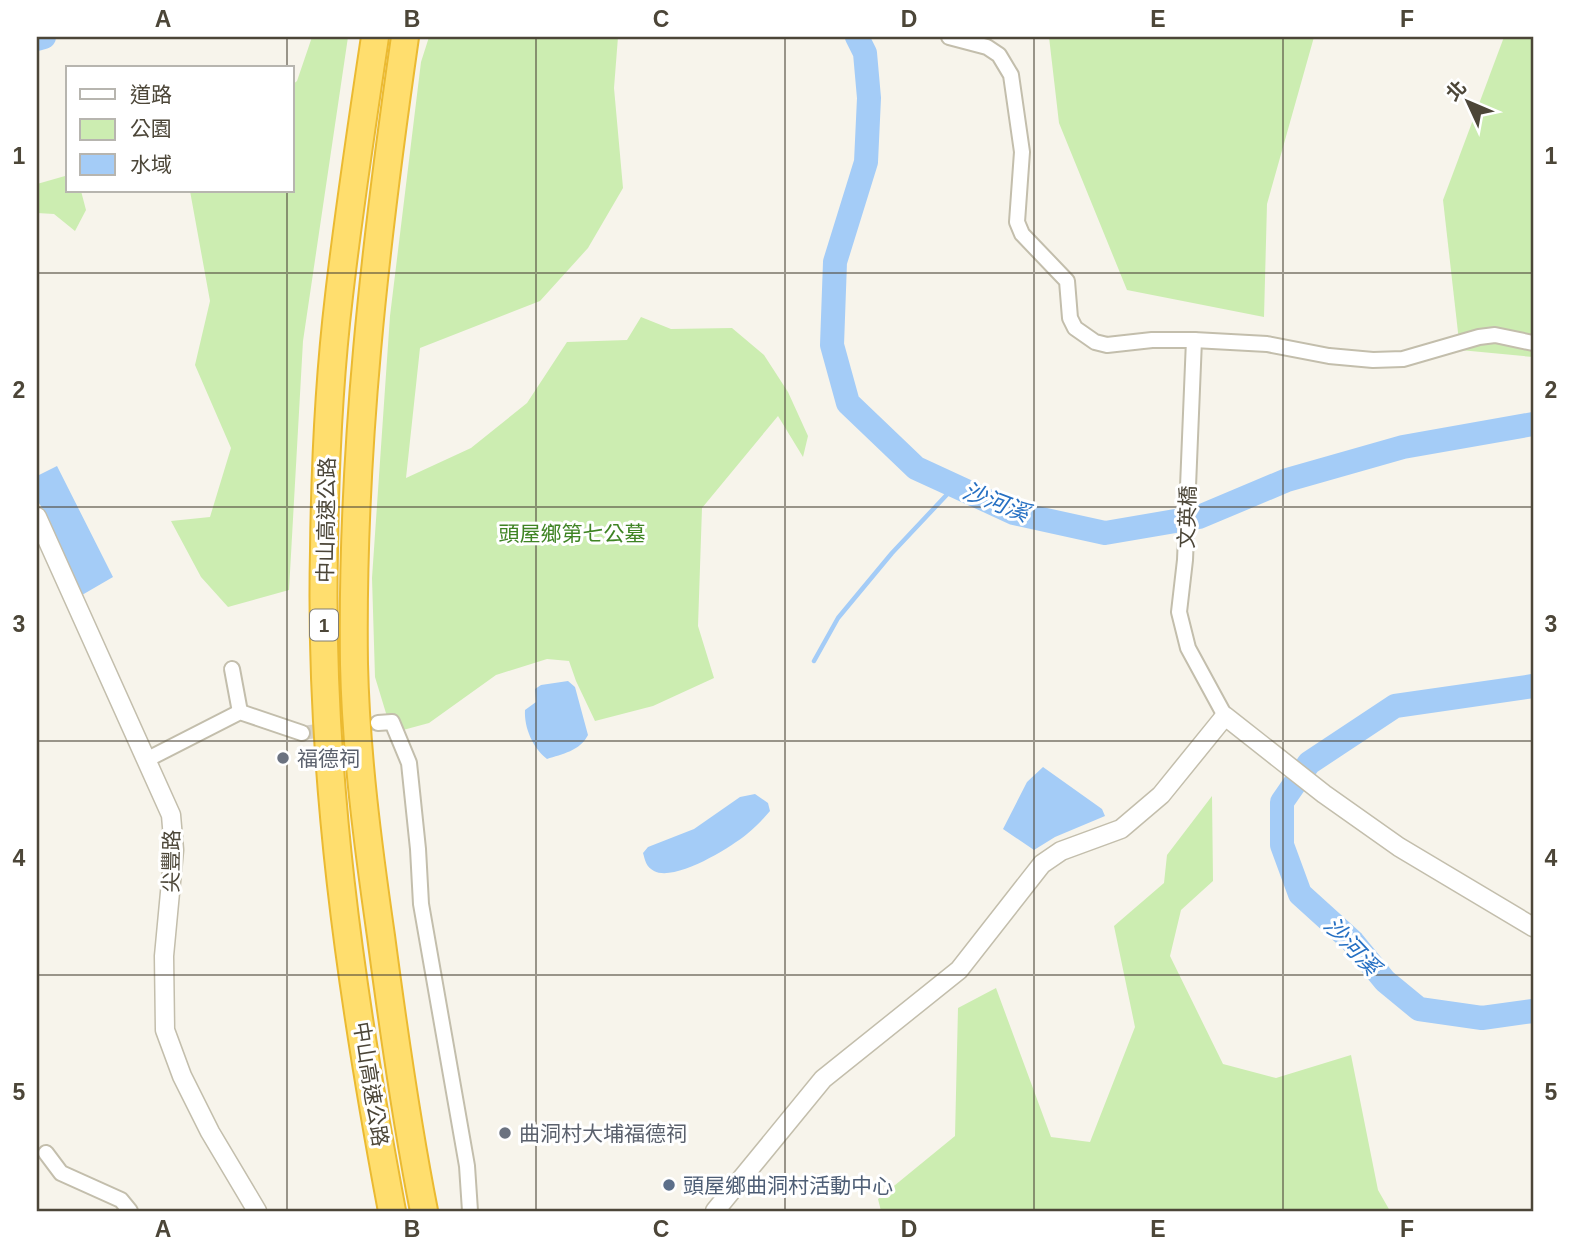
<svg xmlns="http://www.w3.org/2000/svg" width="1570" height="1248" font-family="Helvetica,'Noto Sans TC',sans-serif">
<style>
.green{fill:#ccedb1}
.water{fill:#a4ccf7}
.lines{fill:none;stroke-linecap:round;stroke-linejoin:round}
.stream{stroke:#a4ccf7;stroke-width:4.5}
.river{stroke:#a4ccf7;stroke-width:24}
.minor-tunnel{stroke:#d5d1c7;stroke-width:14;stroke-dasharray:14 7;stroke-linecap:butt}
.minor-casing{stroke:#c3beac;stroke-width:18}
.tertiary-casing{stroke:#c3beac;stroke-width:21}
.motorway-casing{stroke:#ebba31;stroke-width:30}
.minor{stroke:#fff;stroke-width:14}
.tertiary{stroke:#fff;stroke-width:18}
.motorway{stroke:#ffde6e;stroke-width:26}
.grid{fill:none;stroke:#4c4638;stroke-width:2;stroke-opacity:0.55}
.worship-dot{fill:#6b7280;stroke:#fff;stroke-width:2.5}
.service-dot{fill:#5c6f8a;stroke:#fff;stroke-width:2.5}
.labels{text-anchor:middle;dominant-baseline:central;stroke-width:6;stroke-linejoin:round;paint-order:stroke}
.shield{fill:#fff;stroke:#827e74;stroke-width:2}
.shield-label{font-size:19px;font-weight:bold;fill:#4c4638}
.street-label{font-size:21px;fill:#4c4638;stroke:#fff}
.park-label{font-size:21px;fill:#3f8424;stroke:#fff}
.worship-label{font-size:21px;fill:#5b616d;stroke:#fff;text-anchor:start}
.service-label{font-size:21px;fill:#4e5e75;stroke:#fff;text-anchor:start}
.water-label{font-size:23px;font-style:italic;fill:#2670c3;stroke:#fff}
.neatline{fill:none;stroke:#4c4638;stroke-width:2.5}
.grid-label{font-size:23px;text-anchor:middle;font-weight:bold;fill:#4c4638}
</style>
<rect width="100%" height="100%" fill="#f7f4eb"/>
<!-- green -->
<g class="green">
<path d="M312,37H348L303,341L289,590L228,607L201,577L171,521L210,517L231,448L195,365L210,301L190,191H292V85L297,81Z"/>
<path d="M429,37H618L614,88L623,188L588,248L540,301L420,348L406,478L471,448L527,403L567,342L627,340L641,317L671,329L732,328L764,355L788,392L808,436L803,457L778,416L702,508L698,626L714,678L653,706L595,721L576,681L569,661L547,659L496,675L429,723L392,733L375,677L372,578L390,316L421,62Z"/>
<path d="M1049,37H1314L1267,204L1264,317L1127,290L1059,123Z"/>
<path d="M1504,37H1533V357L1460,350L1443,200Z"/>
<path d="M65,176L68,178V191H81L86,210L75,231L54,214L37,213V184Z"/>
<path d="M1212,796L1213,881L1181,910L1170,956L1223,1064L1276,1078L1351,1055L1378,1190L1390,1211H881L878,1199L955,1136L958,1008L996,988L1051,1137L1090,1142L1135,1027L1114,926L1164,883L1167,855Z"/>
</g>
<!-- water -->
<g class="water">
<path d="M57,466L113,577L82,595L49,519L37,500V476Z"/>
<path d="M568,681L575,687L588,735C580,751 562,754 547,759C533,748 524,728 525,710L536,702L535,689L541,685Z"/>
<path d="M1043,767L1102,809L1105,816L1055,837L1034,850L1003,829L1027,782Z"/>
<path d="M755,794L768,803L770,811C763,819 756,827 747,834C730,848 675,882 654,871C646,867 645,860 643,853L648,847L694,829L740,797Z"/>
</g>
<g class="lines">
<!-- stream -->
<path class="stream" d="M814,661L838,618L892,553L955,486"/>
<!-- river -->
<g class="river">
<path d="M857,37L865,53L869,98L866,162L835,262L832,345L848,403L916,468L1014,513L1105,533L1199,517L1287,480L1403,447L1533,424"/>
<path d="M37,39L44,37"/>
<path d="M1533,686L1395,706L1309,763L1282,802V845L1300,894L1353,942L1385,981L1419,1009L1482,1018L1533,1011"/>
</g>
<!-- minor-tunnel -->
<path class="minor-tunnel" d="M302,733L378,723"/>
<defs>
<g id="minor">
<path d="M949,37L987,47L999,55L1011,75L1022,152L1017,222L1022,234L1067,281L1070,318L1075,328L1095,342L1107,345L1152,340H1194L1267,344L1329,356L1373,360L1403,359L1479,337L1495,335L1533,343"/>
<path d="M1194,340L1185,560L1179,612L1188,648L1225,716"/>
<path d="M232,669L240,712"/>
<path d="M378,723L392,722L409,763L418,849L421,904L467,1166L470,1211"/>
<path d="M146,760L240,712L302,733"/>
<path d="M46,1153L61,1173L121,1200L130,1211"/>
</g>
<g id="tertiary">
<path d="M37,517L171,815L174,850L164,956L165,1030L182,1076L210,1132L257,1211"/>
<path d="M715,1211L823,1079L959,970L1042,864L1061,851L1121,829L1161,795L1225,716L1324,794L1399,847L1533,927"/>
</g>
<g id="motorway">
<path d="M375,37C362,123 349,209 339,296C329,380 325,466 324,551C319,772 351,994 392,1211"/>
<path d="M405,37C375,245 351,453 354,664C356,754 368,846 381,936C393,1027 406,1120 424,1211"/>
</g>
</defs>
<!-- minor casing -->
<use href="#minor" class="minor-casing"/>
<!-- tertiary casing -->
<use href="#tertiary" class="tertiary-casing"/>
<!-- motorway casing -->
<use href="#motorway" class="motorway-casing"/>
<!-- minor -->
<use href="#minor" class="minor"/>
<!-- tertiary -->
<use href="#tertiary" class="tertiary"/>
<!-- motorway -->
<use href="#motorway" class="motorway"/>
</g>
<!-- grid -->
<path class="grid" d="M287,37V68M536,37V1211M785,37V1211M1034,37V1211M1283,37V1211M287,191V1211M37,273H1533M37,507H1533M37,741H1533M37,975H1533"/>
<!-- markers -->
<g class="worship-dot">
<circle cx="283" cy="758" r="7"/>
<circle cx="505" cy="1133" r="7"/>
</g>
<circle class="service-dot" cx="669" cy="1185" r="7"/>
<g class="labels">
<!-- shield labels -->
<rect class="shield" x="310" y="609.5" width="28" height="31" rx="5"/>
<g class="shield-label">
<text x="324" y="625">1</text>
</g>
<!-- street labels -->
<g class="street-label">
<text transform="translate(1187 517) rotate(-88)">文英橋</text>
<text transform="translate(326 520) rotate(-89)">中山高速公路</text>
<text transform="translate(171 861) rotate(-89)">尖豐路</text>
<text transform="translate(371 1084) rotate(81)">中山高速公路</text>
</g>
<!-- park labels -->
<g class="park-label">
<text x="572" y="533">頭屋鄉第七公墓</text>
</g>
<!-- worship labels -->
<g class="worship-label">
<text x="297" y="758">福德祠</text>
<text x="519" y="1133">曲洞村大埔福德祠</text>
</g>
<!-- service labels -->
<g class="service-label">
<text x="683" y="1185">頭屋鄉曲洞村活動中心</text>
</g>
<!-- water labels -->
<g class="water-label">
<text transform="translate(996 502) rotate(21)">沙河溪</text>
<text transform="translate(1352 946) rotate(47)">沙河溪</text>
</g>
</g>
<!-- border -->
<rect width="1570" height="1248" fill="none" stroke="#ffffff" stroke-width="77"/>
<!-- legend -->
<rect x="66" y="66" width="228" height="126" fill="#ffffff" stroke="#b7b5af" stroke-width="2"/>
<rect x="80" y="89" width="35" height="10" fill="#ffffff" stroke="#b7b5af" stroke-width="2"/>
<text x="130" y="102" font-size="21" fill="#4c4638">道路</text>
<rect x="80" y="119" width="35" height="21" fill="#ccedb1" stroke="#b7b5af" stroke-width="2"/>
<text x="130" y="136" font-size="21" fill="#4c4638">公園</text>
<rect x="80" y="154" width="35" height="21" fill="#a4ccf7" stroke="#b7b5af" stroke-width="2"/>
<text x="130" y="172" font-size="21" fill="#4c4638">水域</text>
<!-- north arrow -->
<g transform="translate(1468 102) rotate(314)" stroke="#ffffff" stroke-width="5" paint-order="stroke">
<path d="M0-5L12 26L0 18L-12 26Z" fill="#4c4638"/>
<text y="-10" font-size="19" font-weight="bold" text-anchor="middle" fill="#4c4638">北</text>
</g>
<rect x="38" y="38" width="1494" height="1172" class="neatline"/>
<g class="grid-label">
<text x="163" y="27">A</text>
<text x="412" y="27">B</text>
<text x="661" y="27">C</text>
<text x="909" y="27">D</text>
<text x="1158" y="27">E</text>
<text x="1407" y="27">F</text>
<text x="19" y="164">1</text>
<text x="1551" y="164">1</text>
<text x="19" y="398">2</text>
<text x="1551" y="398">2</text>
<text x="19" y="632">3</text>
<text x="1551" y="632">3</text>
<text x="19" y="866">4</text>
<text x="1551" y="866">4</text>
<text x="19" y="1100">5</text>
<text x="1551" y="1100">5</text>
<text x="163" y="1237">A</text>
<text x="412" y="1237">B</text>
<text x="661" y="1237">C</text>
<text x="909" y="1237">D</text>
<text x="1158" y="1237">E</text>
<text x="1407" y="1237">F</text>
</g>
</svg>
